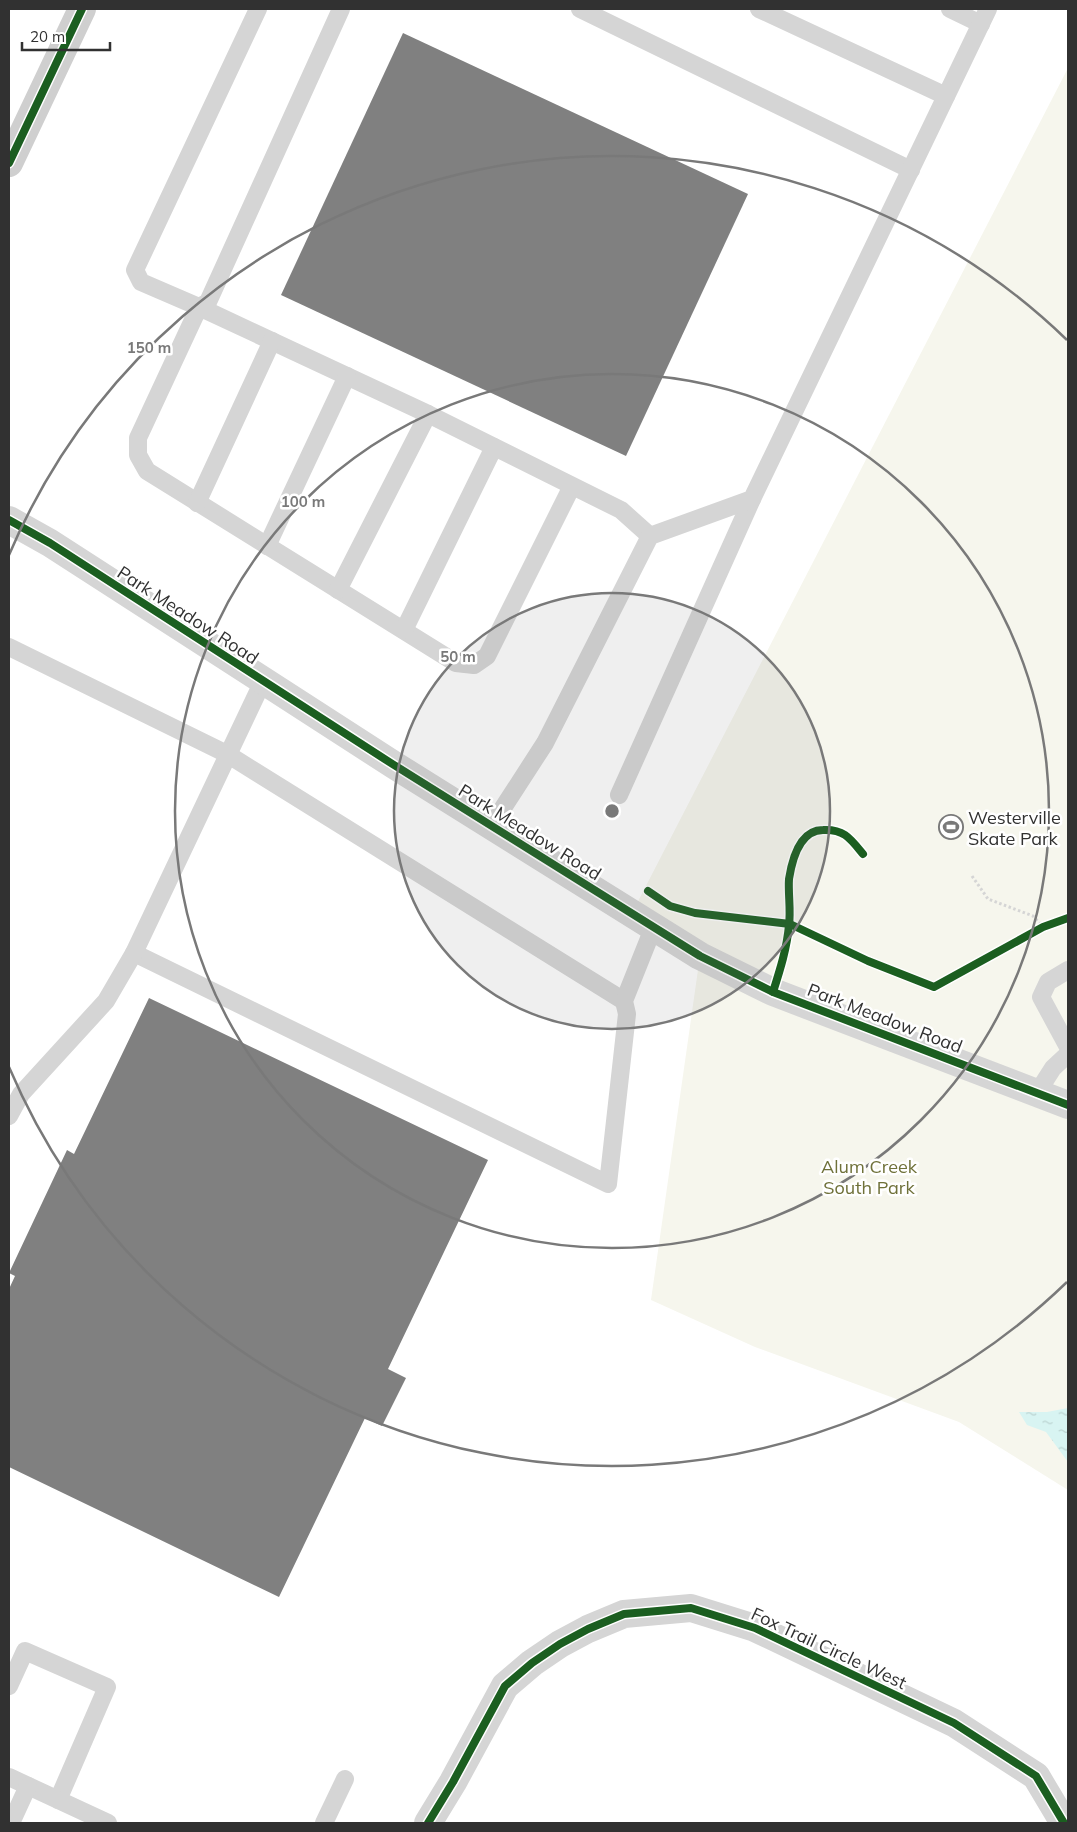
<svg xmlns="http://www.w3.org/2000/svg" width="1077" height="1832" font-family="Mulish,sans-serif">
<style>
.green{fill:#f6f6ed}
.water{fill:url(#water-ripples)}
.building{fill:#808080}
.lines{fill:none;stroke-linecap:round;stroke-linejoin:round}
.path{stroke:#d5d5d5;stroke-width:3;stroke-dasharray:2.5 2.5;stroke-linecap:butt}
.lane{stroke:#d5d5d5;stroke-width:18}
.street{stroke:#d5d5d5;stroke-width:28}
.secondary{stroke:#cfcfcf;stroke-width:28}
.cycleway-casing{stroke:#fff;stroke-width:11}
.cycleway{stroke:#1b5e20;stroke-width:8}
.ring{fill:none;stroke:#797979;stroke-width:2.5}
.labels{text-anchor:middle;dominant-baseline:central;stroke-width:5;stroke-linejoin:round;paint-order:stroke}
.street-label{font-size:18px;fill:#313131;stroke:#fff}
.poi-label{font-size:18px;fill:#313131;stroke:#fff;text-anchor:start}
.park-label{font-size:18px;fill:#6f7139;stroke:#fff}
.centre{fill:#797979;stroke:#fff;stroke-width:2.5}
.ring-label{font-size:15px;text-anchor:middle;font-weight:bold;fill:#797979;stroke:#fff;stroke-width:5;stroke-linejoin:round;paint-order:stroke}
</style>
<defs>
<pattern id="water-ripples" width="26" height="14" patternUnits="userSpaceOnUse" patternTransform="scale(1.25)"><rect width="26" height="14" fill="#d8f4f2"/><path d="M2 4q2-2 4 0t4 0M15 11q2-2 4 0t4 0" fill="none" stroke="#bad2d0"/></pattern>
</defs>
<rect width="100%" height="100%" fill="#fff"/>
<!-- green -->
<path class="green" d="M1068,68V1490L959,1422L755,1347L651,1300L700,956L632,913Z"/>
<!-- water -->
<path class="water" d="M1068,1408V1462L1046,1432L1027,1425L1019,1412H1047Z"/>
<!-- building -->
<g class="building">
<path d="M403,33L748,194L626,456L281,295Z"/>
<path d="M149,998L488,1160L388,1369L406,1378L382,1426L365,1418L279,1597L9,1467V1289L15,1276L9,1273L67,1150L74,1154Z"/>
</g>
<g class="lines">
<!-- path -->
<path class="path" d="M972,876L988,899L1033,916L1043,927"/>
<!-- lane -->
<g class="lane">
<path d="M258,9L135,270L141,282L199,307L208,302L341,9"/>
<path d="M580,9L911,170"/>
<path d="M759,9L946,96"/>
<path d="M950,9L981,24"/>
<path d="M572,486L487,656L474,665L456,663L147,471L138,455V438L199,307L428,414L621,510L650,536"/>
<path d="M197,503L272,341"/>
<path d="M267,546L347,376"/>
<path d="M338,590L428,414"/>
<path d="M404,630L494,447"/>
<path d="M9,647L227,754L624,1001"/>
<path d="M619,795L752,499"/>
<path d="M492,825L545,743L650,536L752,499L988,9"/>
<path d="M134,953L608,1184L627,1014L624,1001L654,926"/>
<path d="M1068,970L1048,982L1041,997L1068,1047"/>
<path d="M1037,1093L1053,1068L1068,1054"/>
<path d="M9,1116L21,1094L106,1001L134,953L263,681"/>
<path d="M9,1686L25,1651L107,1687L58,1800"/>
<path d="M9,1777L108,1823"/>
<path d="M11,1823L28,1786"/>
<path d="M324,1823L345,1779"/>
</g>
<!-- street -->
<g class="street">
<path d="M9,520L50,543L394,765L700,956L773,992L1068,1105"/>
<path d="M428,1823L453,1782L505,1686L532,1663L560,1644L588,1629L624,1614L691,1608L755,1628L954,1723L1036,1776L1064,1823"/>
</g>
<!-- secondary -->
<path class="secondary" d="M9,163L82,9"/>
<defs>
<g id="cycleway">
<path d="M9,163L82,9"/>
<path d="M9,520L50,543L394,765L700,956L773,992L1068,1105"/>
<path d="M648,891L670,906L695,913L790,924L868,961L934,987L1043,927L1068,918"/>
<path d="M773,992C780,970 787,948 789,925C791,910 788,894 789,879C792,860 800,830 823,830C844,829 850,838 863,854"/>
<path d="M428,1823L453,1782L505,1686L532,1663L560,1644L588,1629L624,1614L691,1608L755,1628L954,1723L1036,1776L1064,1823"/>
</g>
</defs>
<!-- cycleway casing -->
<use href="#cycleway" class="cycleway-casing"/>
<!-- cycleway -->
<use href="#cycleway" class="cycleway"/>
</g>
<!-- distance rings -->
<circle cx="612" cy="811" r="218" fill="#797979" fill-opacity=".12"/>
<g class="ring">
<circle cx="612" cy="811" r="218"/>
<circle cx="612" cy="811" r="437"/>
<path d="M1067 1282A655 655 0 0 1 9 1067M9 555A655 655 0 0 1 1067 340"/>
</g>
<!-- icons -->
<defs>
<symbol id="stadium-ring" viewBox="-11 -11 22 22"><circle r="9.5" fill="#fff" stroke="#797979" stroke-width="1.5"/><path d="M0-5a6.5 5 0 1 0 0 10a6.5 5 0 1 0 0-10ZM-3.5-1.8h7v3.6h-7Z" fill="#797979"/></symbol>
</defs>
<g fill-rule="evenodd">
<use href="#stadium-ring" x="937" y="813" width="28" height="28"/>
</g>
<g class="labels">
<!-- street labels -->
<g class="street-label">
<text transform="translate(188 615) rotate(33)">Park Meadow Road</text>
<text transform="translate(530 832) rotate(32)">Park Meadow Road</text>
<text transform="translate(885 1018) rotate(21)">Park Meadow Road</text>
<text transform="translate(829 1648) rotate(25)">Fox Trail Circle West</text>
</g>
<!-- poi labels -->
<g class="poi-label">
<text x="968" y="817">Westerville<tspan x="968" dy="21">Skate Park</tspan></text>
</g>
<!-- park labels -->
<g class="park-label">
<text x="869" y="1166">Alum Creek<tspan x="869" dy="21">South Park</tspan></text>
</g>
</g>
<circle cx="612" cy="811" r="8" class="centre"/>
<g class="ring-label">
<text x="149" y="353">150 m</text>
<text x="303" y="507">100 m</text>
<text x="458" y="662">50 m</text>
</g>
<!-- border -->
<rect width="1077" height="1832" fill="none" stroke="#313131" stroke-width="20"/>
<!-- scale -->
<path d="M22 42v8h88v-8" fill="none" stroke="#313131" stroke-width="2.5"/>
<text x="30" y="42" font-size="15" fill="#313131" stroke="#ffffff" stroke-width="4" paint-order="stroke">20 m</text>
</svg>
